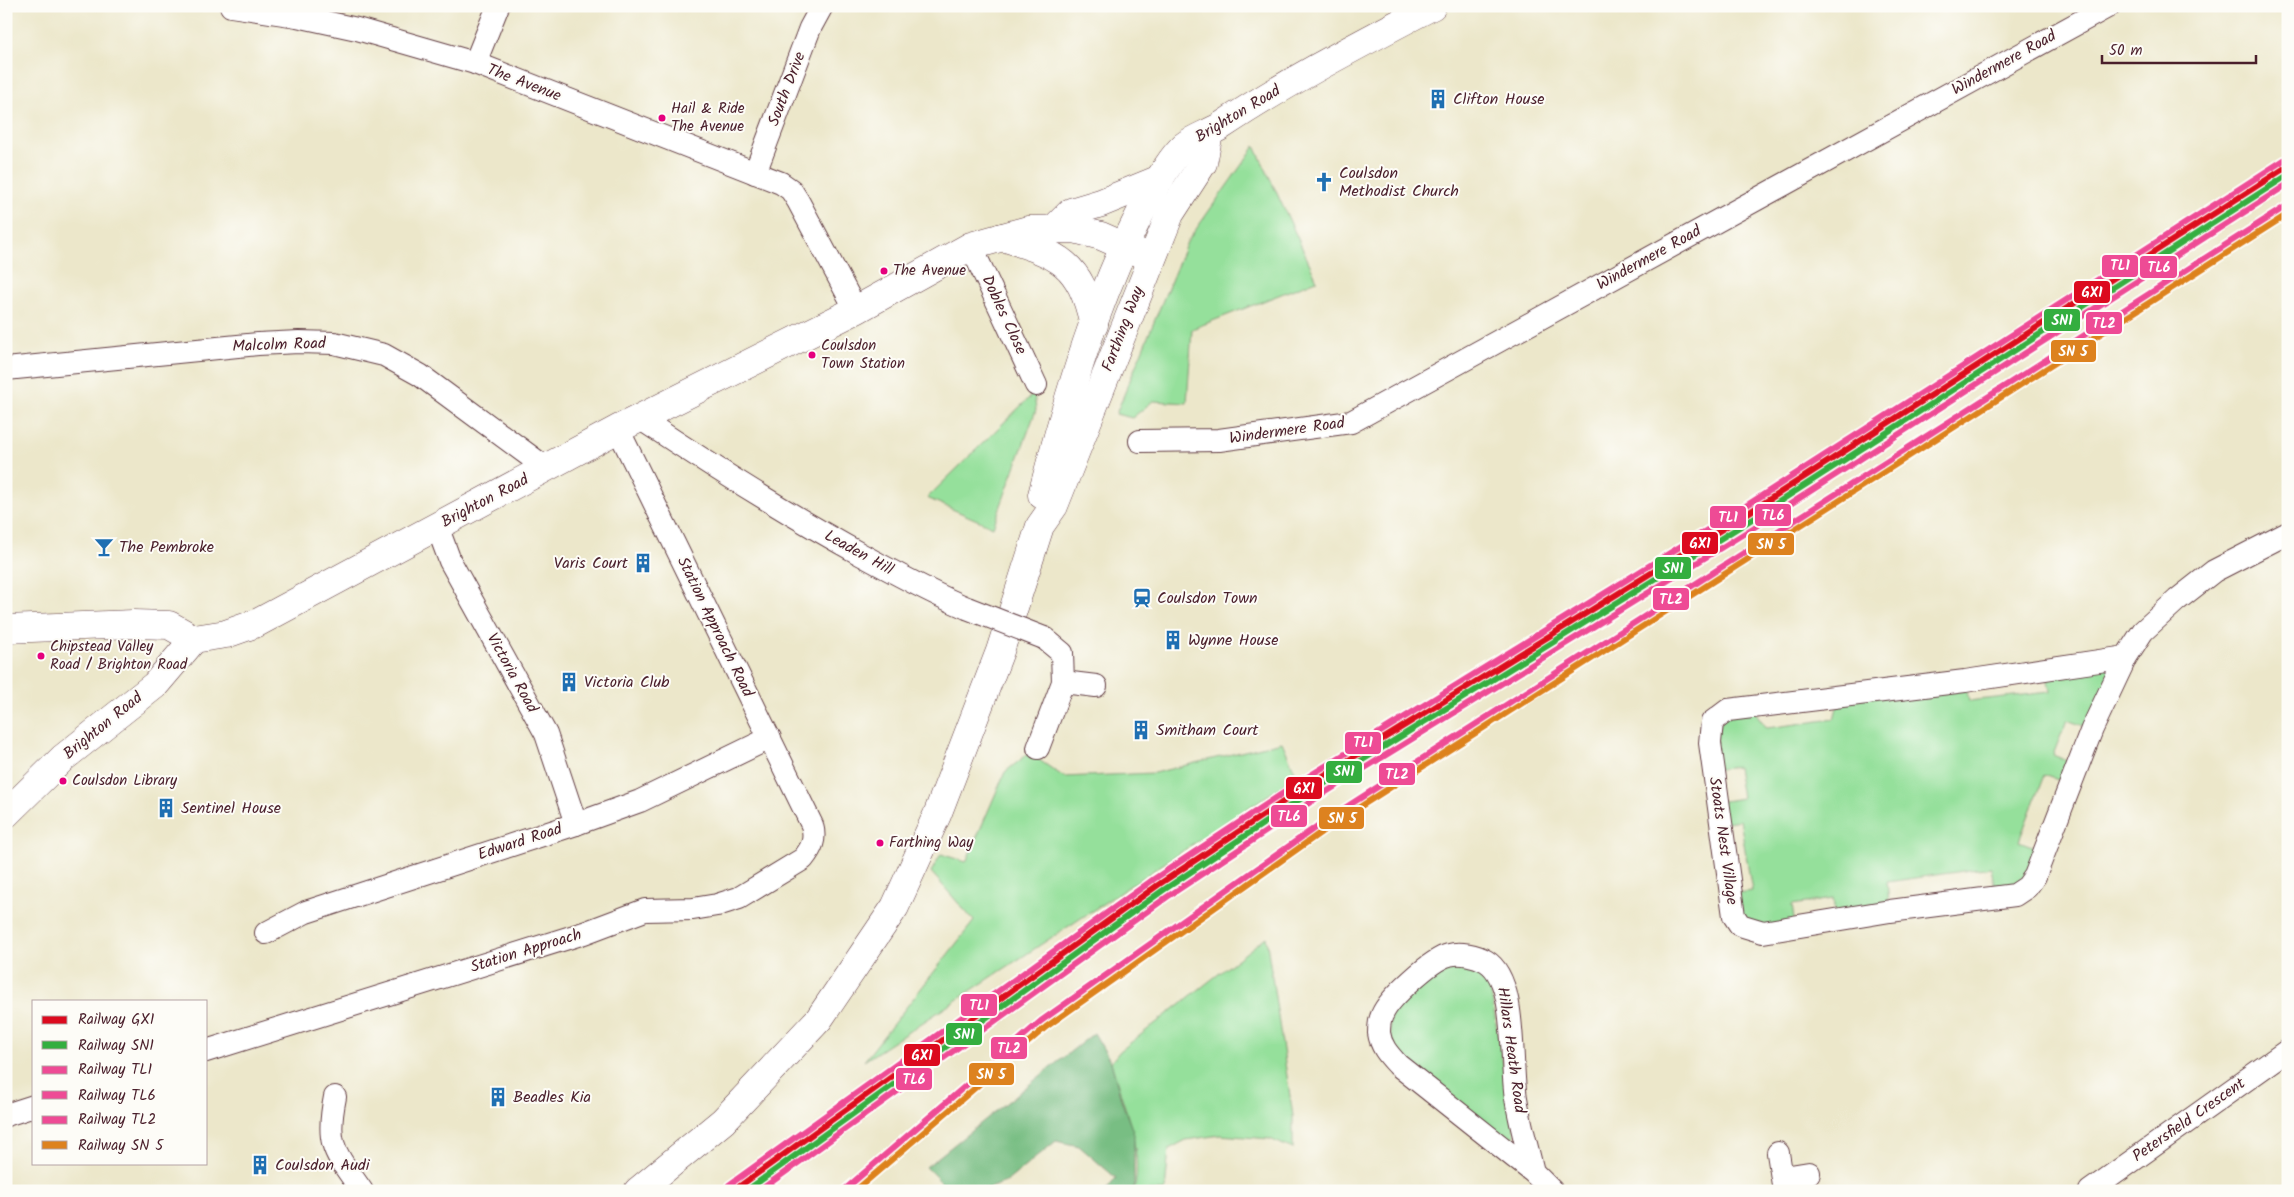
<svg xmlns="http://www.w3.org/2000/svg" width="2294" height="1197" font-family="Kalam,sans-serif">
<style>
.green{fill:#95e09b;stroke:#708063}
.forest{fill:#78be83;stroke:#616e57}
.lines{fill:none;stroke-linecap:round;stroke-linejoin:round}
.street-casing{stroke:#623d43;stroke-width:24}
.secondary-casing{stroke:#623d43;stroke-width:29}
.highway-casing{stroke:#623d43;stroke-width:29}
.street{stroke:#fff;stroke-width:22}
.secondary{stroke:#fff;stroke-width:28}
.highway{stroke:#fff;stroke-width:28}
.street-bridge-casing{stroke:#623d43;stroke-width:24;stroke-linecap:butt}
.street-bridge{stroke:#fff;stroke-width:22}
.rail-1-casing{stroke:#fdfcf7;stroke-width:10}
.rail-2-casing{stroke:#fdfcf7;stroke-width:10}
.rail-3-casing{stroke:#fdfcf7;stroke-width:10}
.rail-4-casing{stroke:#fdfcf7;stroke-width:10}
.rail-5-casing{stroke:#fdfcf7;stroke-width:10}
.rail-6-casing{stroke:#fdfcf7;stroke-width:10}
.rail-1{stroke:#dc0a1e;stroke-width:6}
.rail-2{stroke:#34ae3f;stroke-width:6}
.rail-3{stroke:#ee4b95;stroke-width:6}
.rail-4{stroke:#ee4b95;stroke-width:6}
.rail-5{stroke:#ee4b95;stroke-width:6}
.rail-6{stroke:#dd821f;stroke-width:6}
.bus-dot{fill:#e5007d;stroke:#fdfcf7;stroke-width:2}
.labels{text-anchor:middle;dominant-baseline:central;stroke-width:4;stroke-linejoin:round;paint-order:stroke}
.bus-label{font-size:15px;fill:#4a1f2b;stroke:#fdfcf7;text-anchor:start}
.street-label{font-size:16px;fill:#4a1f2b;stroke:#fdfcf7}
.poi-label{font-size:16px;fill:#4a1f2b;stroke:#fdfcf7;text-anchor:start}
.line-badge{stroke:#fdfcf7;stroke-width:2}
.badge-label{font-size:14px;text-anchor:middle;font-weight:bold;fill:#fff}
</style>
<rect width="100%" height="100%" fill="#fdfcf7"/>
<filter id="ink" filterUnits="userSpaceOnUse"><feTurbulence type="fractalNoise" baseFrequency=".02" numOctaves="2"/><feDisplacementMap in="SourceGraphic" scale="10" xChannelSelector="R" yChannelSelector="G"/><feConvolveMatrix kernelMatrix="1 2 1 2 8 2 1 2 1" color-interpolation-filters="sRGB"/></filter>
<filter id="wash" filterUnits="userSpaceOnUse"><feTurbulence type="fractalNoise" baseFrequency=".0096" numOctaves="4" result="noise"/><feDisplacementMap in="SourceGraphic" scale="20" xChannelSelector="R" yChannelSelector="G"/><feGaussianBlur stdDeviation="1.12" result="paint"/><feColorMatrix in="noise" values="0 0 0 0 0 0 0 0 0 0 0 0 0 0 0 0 0 1.4 0 .05"/><feComposite in="paint" operator="in"/></filter>
<g filter="url(#wash)">
<rect width="100%" height="100%" fill="#ece7ca"/>
<!-- green -->
<g class="green">
<path d="M1255,146L1317,280L1192,329L1187,403L1153,401L1132,418L1116,414L1187,242Z"/>
<path d="M1034,393L1036,410L993,527L927,498Z"/>
<path d="M2126,657L2092,729L2067,720L2053,755L2077,765L2070,784L2044,775L2019,841L2045,851L2035,876L1996,897L1991,867L1887,882L1890,911L1836,921L1833,899L1792,905L1795,926L1749,930L1731,894L1752,891L1740,820L1720,823L1718,802L1742,798L1737,767L1713,770L1710,743L1728,710L1752,708L1767,728L1834,719L1840,696L1965,681L1969,701L2050,692L2046,669Z"/>
<path d="M1282,742L1297,776L864,1061L974,921L931,872L941,854L966,862L1005,772L1029,753L1064,777L1154,773Z"/>
<path d="M1266,937L1293,1116V1149L1270,1139L1220,1135L1186,1140L1169,1149L1165,1191H1134C1144,1147 1122,1104 1111,1062L1120,1051Z"/>
<path d="M1466,963L1480,966L1488,976L1515,1135L1512,1140L1505,1141L1396,1049C1391,1038 1388,1028 1391,1015C1395,1002 1438,970 1451,965C1455,963 1461,964 1466,963Z"/>
</g>
<!-- forest -->
<path class="forest" d="M1094,1033L1111,1062L1122,1102L1134,1134V1191H1106L1116,1178L1079,1146L1056,1141L1006,1182L980,1191H950L926,1167Z"/>
</g>
<g filter="url(#ink)">
<g class="lines">
<defs>
<g id="street">
<path d="M231,6L297,16L357,29L475,63L781,183L791,190L798,201L856,310"/>
<path d="M475,63L498,6"/>
<path d="M755,173L810,28L822,6"/>
<path d="M971,246L1036,385"/>
<path d="M6,369L258,344L299,342L334,343L384,355L420,375L546,468"/>
<path d="M641,419C713,467 786,513 862,555C897,574 931,593 967,608"/>
<path d="M1140,441L1219,440L1351,422L2109,6"/>
<path d="M437,526L450,561L546,734L576,824"/>
<path d="M2126,657L1965,681L1728,710L1712,722L1710,743L1734,916L1740,925L1763,932L1890,911L2015,895L2027,887L2035,876L2092,729L2126,657L2143,631L2177,600L2214,571L2288,533"/>
<path d="M1063,682L1096,686"/>
<path d="M1038,748L1063,682L1062,653L1044,638"/>
<path d="M266,933L306,912L576,824L640,801L770,738"/>
<path d="M206,1051L584,933L645,910L693,909L717,905L739,898L803,859C812,848 816,839 812,825L618,429"/>
<path d="M335,1097C325,1146 335,1152 362,1191"/>
<path d="M6,1115L34,1106"/>
<path d="M1778,1153L1784,1191"/>
<path d="M1533,1172C1527,1147 1520,1123 1516,1098C1510,1064 1518,980 1486,961C1476,955 1460,952 1449,955C1432,959 1389,998 1382,1015C1380,1019 1379,1028 1379,1033C1381,1047 1389,1055 1398,1065L1533,1172L1552,1191"/>
<path d="M1784,1177L1809,1173"/>
<path d="M2090,1191L2288,1050"/>
</g>
<g id="secondary">
<path d="M1055,228L1071,212L1101,203L1160,179"/>
<path d="M1002,237C1060,255 1080,262 1094,325"/>
<path d="M6,629L133,624L169,625L194,639"/>
<path d="M6,814L63,758L155,685L194,639L226,634L257,623L618,429L856,310L971,246L1028,230L1074,229L1101,236L1151,258"/>
</g>
<g id="highway">
<path d="M1042,495C1067,399 1100,286 1148,199C1158,182 1169,160 1184,146C1194,138 1210,133 1221,126C1288,81 1360,44 1432,6"/>
<path d="M638,1191L723,1121L819,1019L895,907L937,815L1000,651L1040,526L1054,506L1170,214L1203,163L1209,133"/>
</g>
</defs>
<!-- street casing -->
<use href="#street" class="street-casing"/>
<!-- secondary casing -->
<use href="#secondary" class="secondary-casing"/>
<!-- highway casing -->
<use href="#highway" class="highway-casing"/>
<!-- street -->
<use href="#street" class="street"/>
<!-- secondary -->
<use href="#secondary" class="secondary"/>
<!-- highway -->
<use href="#highway" class="highway"/>
<defs>
<path id="street-bridge" d="M967,608L1044,638"/>
</defs>
<!-- street-bridge casing -->
<use href="#street-bridge" class="street-bridge-casing"/>
<!-- street-bridge -->
<use href="#street-bridge" class="street-bridge"/>
<defs>
<path id="rail-1" d="M733,1191L1158,885L1310,784L1745,515L2288,166"/>
<path id="rail-2" d="M746,1191L1162,891L1314,790L1749,521L2288,175"/>
<path id="rail-3" d="M729,1185L1154,879L1306,778L1741,509L2284,160"/>
<path id="rail-4" d="M759,1191L1167,897L1318,797L1753,528L2288,184"/>
<path id="rail-5" d="M843,1191L1041,1021L1326,820L2288,205"/>
<path id="rail-6" d="M855,1191L1046,1027L1330,826L2288,214"/>
</defs>
<!-- rail-1 casing -->
<use href="#rail-1" class="rail-1-casing"/>
<!-- rail-2 casing -->
<use href="#rail-2" class="rail-2-casing"/>
<!-- rail-3 casing -->
<use href="#rail-3" class="rail-3-casing"/>
<!-- rail-4 casing -->
<use href="#rail-4" class="rail-4-casing"/>
<!-- rail-5 casing -->
<use href="#rail-5" class="rail-5-casing"/>
<!-- rail-6 casing -->
<use href="#rail-6" class="rail-6-casing"/>
<!-- rail-1 -->
<use href="#rail-1" class="rail-1"/>
<!-- rail-2 -->
<use href="#rail-2" class="rail-2"/>
<!-- rail-3 -->
<use href="#rail-3" class="rail-3"/>
<!-- rail-4 -->
<use href="#rail-4" class="rail-4"/>
<!-- rail-5 -->
<use href="#rail-5" class="rail-5"/>
<!-- rail-6 -->
<use href="#rail-6" class="rail-6"/>
</g>
</g>
<!-- icons -->
<defs>
<symbol id="building-bare" viewBox="-9 -9 18 18"><path d="M-4-6H4V6H1V3H-1V6H-4ZM-2.5-4.3h1.7v1.8h-1.7ZM.8-4.3h1.7v1.8H.8ZM-2.5-1h1.7V.8h-1.7ZM.8-1h1.7V.8H.8Z" fill="#1f6fb2" stroke="#fdfcf7" stroke-width="2.5" paint-order="stroke"/></symbol>
<symbol id="church-bare" viewBox="-9 -9 18 18"><path d="M-1.2-6h2.4v3.5h3.3v2.4h-3.3V6h-2.4V-.1h-3.3v-2.4h3.3Z" fill="#1f6fb2" stroke="#fdfcf7" stroke-width="2.5" paint-order="stroke"/></symbol>
<symbol id="bar-bare" viewBox="-9 -9 18 18"><path d="M-6-5H6L.8 .8V4.5H3.5V6h-7V4.5H-.8V.8Z" fill="#1f6fb2" stroke="#fdfcf7" stroke-width="2.5" paint-order="stroke"/></symbol>
<symbol id="station-bare" viewBox="-9 -9 18 18"><path d="M-3-6H3Q5-6 5-4V2Q5 4 3 4L4.5 6H3L1.5 4h-3L-3 6H-4.5L-3 4Q-5 4-5 2V-4Q-5-6-3-6ZM-3.5-4v3h7v-3ZM-3.5 1v1.5H-2V1ZM2 1v1.5H3.5V1Z" fill="#1f6fb2" stroke="#fdfcf7" stroke-width="2.5" paint-order="stroke"/></symbol>
</defs>
<g fill-rule="evenodd">
<use href="#building-bare" x="1424" y="85" width="28" height="28"/>
<use href="#church-bare" x="1310" y="168" width="28" height="28"/>
<use href="#bar-bare" x="90" y="533" width="28" height="28"/>
<use href="#building-bare" x="629" y="549" width="28" height="28"/>
<use href="#station-bare" x="1128" y="584" width="28" height="28"/>
<use href="#building-bare" x="1159" y="626" width="28" height="28"/>
<use href="#building-bare" x="555" y="668" width="28" height="28"/>
<use href="#building-bare" x="1127" y="716" width="28" height="28"/>
<use href="#building-bare" x="152" y="794" width="28" height="28"/>
<use href="#building-bare" x="484" y="1083" width="28" height="28"/>
<use href="#building-bare" x="246" y="1151" width="28" height="28"/>
</g>
<!-- markers -->
<g class="bus-dot">
<circle cx="662" cy="118" r="4.5"/>
<circle cx="884" cy="271" r="4.5"/>
<circle cx="812" cy="355" r="4.5"/>
<circle cx="41" cy="656" r="4.5"/>
<circle cx="63" cy="781" r="4.5"/>
<circle cx="880" cy="843" r="4.5"/>
</g>
<g class="labels">
<!-- bus labels -->
<g class="bus-label">
<text x="671" y="109">Hail &amp; Ride<tspan x="671" dy="18">The Avenue</tspan></text>
<text x="893" y="271">The Avenue</text>
<text x="821" y="346">Coulsdon<tspan x="821" dy="18">Town Station</tspan></text>
<text x="50" y="647">Chipstead Valley<tspan x="50" dy="18">Road / Brighton Road</tspan></text>
<text x="72" y="781">Coulsdon Library</text>
<text x="889" y="843">Farthing Way</text>
</g>
<!-- street labels -->
<g class="street-label">
<text transform="translate(2004 63) rotate(-29)">Windermere Road</text>
<text transform="translate(524 83) rotate(21)">The Avenue</text>
<text transform="translate(787 89) rotate(-69)">South Drive</text>
<text transform="translate(1238 114) rotate(-31)">Brighton Road</text>
<text transform="translate(1649 258) rotate(-29)">Windermere Road</text>
<text transform="translate(1004 315) rotate(65)">Dobles Close</text>
<text transform="translate(1123 329) rotate(-69)">Farthing Way</text>
<text transform="translate(279 345) rotate(-2)">Malcolm Road</text>
<text transform="translate(1287 431) rotate(-8)">Windermere Road</text>
<text transform="translate(485 501) rotate(-28)">Brighton Road</text>
<text transform="translate(859 553) rotate(29)">Leaden Hill</text>
<text transform="translate(715 627) rotate(64)">Station Approach Road</text>
<text transform="translate(512 673) rotate(61)">Victoria Road</text>
<text transform="translate(103 726) rotate(-39)">Brighton Road</text>
<text transform="translate(1723 841) rotate(82)">Stoats Nest Village</text>
<text transform="translate(520 842) rotate(-18)">Edward Road</text>
<text transform="translate(526 951) rotate(-17)">Station Approach</text>
<text transform="translate(1511 1050) rotate(82)">Hillars Heath Road</text>
<text transform="translate(2189 1120) rotate(-35)">Petersfield Crescent</text>
</g>
<!-- poi labels -->
<g class="poi-label">
<text x="1453" y="99">Clifton House</text>
<text x="1339" y="173">Coulsdon<tspan x="1339" dy="18">Methodist Church</tspan></text>
<text x="119" y="547">The Pembroke</text>
<text x="628" y="563" text-anchor="end">Varis Court</text>
<text x="1157" y="598">Coulsdon Town</text>
<text x="1188" y="640">Wynne House</text>
<text x="584" y="682">Victoria Club</text>
<text x="1156" y="730">Smitham Court</text>
<text x="181" y="808">Sentinel House</text>
<text x="513" y="1097">Beadles Kia</text>
<text x="275" y="1165">Coulsdon Audi</text>
</g>
</g>
<g class="line-badge">
<rect x="2101" y="254" width="38" height="24" rx="5" fill="#ee4b95"/>
<rect x="2139" y="255" width="39" height="24" rx="5" fill="#ee4b95"/>
<rect x="2073" y="280" width="38" height="24" rx="5" fill="#dc0a1e"/>
<rect x="2043" y="308" width="38" height="24" rx="5" fill="#34ae3f"/>
<rect x="2085" y="311" width="38" height="24" rx="5" fill="#ee4b95"/>
<rect x="2050" y="339" width="47" height="24" rx="5" fill="#dd821f"/>
<rect x="1754" y="503" width="38" height="24" rx="5" fill="#ee4b95"/>
<rect x="1709" y="505" width="38" height="24" rx="5" fill="#ee4b95"/>
<rect x="1681" y="531" width="38" height="24" rx="5" fill="#dc0a1e"/>
<rect x="1747" y="532" width="48" height="24" rx="5" fill="#dd821f"/>
<rect x="1654" y="556" width="38" height="24" rx="5" fill="#34ae3f"/>
<rect x="1652" y="587" width="38" height="24" rx="5" fill="#ee4b95"/>
<rect x="1344" y="731" width="38" height="24" rx="5" fill="#ee4b95"/>
<rect x="1325" y="760" width="38" height="24" rx="5" fill="#34ae3f"/>
<rect x="1378" y="762" width="38" height="24" rx="5" fill="#ee4b95"/>
<rect x="1285" y="776" width="38" height="24" rx="5" fill="#dc0a1e"/>
<rect x="1270" y="804" width="38" height="24" rx="5" fill="#ee4b95"/>
<rect x="1318" y="806" width="47" height="24" rx="5" fill="#dd821f"/>
<rect x="960" y="993" width="38" height="24" rx="5" fill="#ee4b95"/>
<rect x="945" y="1022" width="38" height="24" rx="5" fill="#34ae3f"/>
<rect x="990" y="1036" width="38" height="24" rx="5" fill="#ee4b95"/>
<rect x="903" y="1043" width="38" height="24" rx="5" fill="#dc0a1e"/>
<rect x="968" y="1062" width="47" height="24" rx="5" fill="#dd821f"/>
<rect x="895" y="1067" width="38" height="24" rx="5" fill="#ee4b95"/>
</g>
<g class="badge-label">
<text x="2120" y="270">TL1</text>
<text x="2159" y="272">TL6</text>
<text x="2092" y="297">GX1</text>
<text x="2062" y="325">SN1</text>
<text x="2104" y="328">TL2</text>
<text x="2073" y="356">SN 5</text>
<text x="1773" y="520">TL6</text>
<text x="1728" y="522">TL1</text>
<text x="1700" y="548">GX1</text>
<text x="1771" y="549">SN 5</text>
<text x="1673" y="573">SN1</text>
<text x="1671" y="604">TL2</text>
<text x="1363" y="747">TL1</text>
<text x="1344" y="776">SN1</text>
<text x="1397" y="779">TL2</text>
<text x="1304" y="793">GX1</text>
<text x="1289" y="821">TL6</text>
<text x="1342" y="823">SN 5</text>
<text x="979" y="1010">TL1</text>
<text x="964" y="1039">SN1</text>
<text x="1009" y="1053">TL2</text>
<text x="922" y="1060">GX1</text>
<text x="991" y="1079">SN 5</text>
<text x="914" y="1084">TL6</text>
</g>
<!-- margin -->
<rect width="2294" height="1197" fill="none" stroke="#fdfcf7" stroke-width="25"/>
<!-- legend -->
<rect x="32" y="1000" width="175" height="165" fill="#fdfcf7" stroke="#b5a4a5"/>
<rect x="42" y="1016" width="25" height="8" fill="#dc0a1e" stroke="#b5a4a5"/>
<text x="78" y="1024" font-size="15" fill="#4a1f2b">Railway GX1</text>
<rect x="42" y="1041" width="25" height="8" fill="#34ae3f" stroke="#b5a4a5"/>
<text x="78" y="1050" font-size="15" fill="#4a1f2b">Railway SN1</text>
<rect x="42" y="1066" width="25" height="8" fill="#ee4b95" stroke="#b5a4a5"/>
<text x="78" y="1074" font-size="15" fill="#4a1f2b">Railway TL1</text>
<rect x="42" y="1091" width="25" height="8" fill="#ee4b95" stroke="#b5a4a5"/>
<text x="78" y="1100" font-size="15" fill="#4a1f2b">Railway TL6</text>
<rect x="42" y="1116" width="25" height="8" fill="#ee4b95" stroke="#b5a4a5"/>
<text x="78" y="1124" font-size="15" fill="#4a1f2b">Railway TL2</text>
<rect x="42" y="1141" width="25" height="8" fill="#dd821f" stroke="#b5a4a5"/>
<text x="78" y="1150" font-size="15" fill="#4a1f2b">Railway SN 5</text>
<!-- scale -->
<path d="M2102 55v8h154v-8" fill="none" stroke="#4a1f2b" stroke-width="2.5"/>
<text x="2109" y="55" font-size="15" fill="#4a1f2b" stroke="#fdfcf7" stroke-width="4" paint-order="stroke">50 m</text>
</svg>
